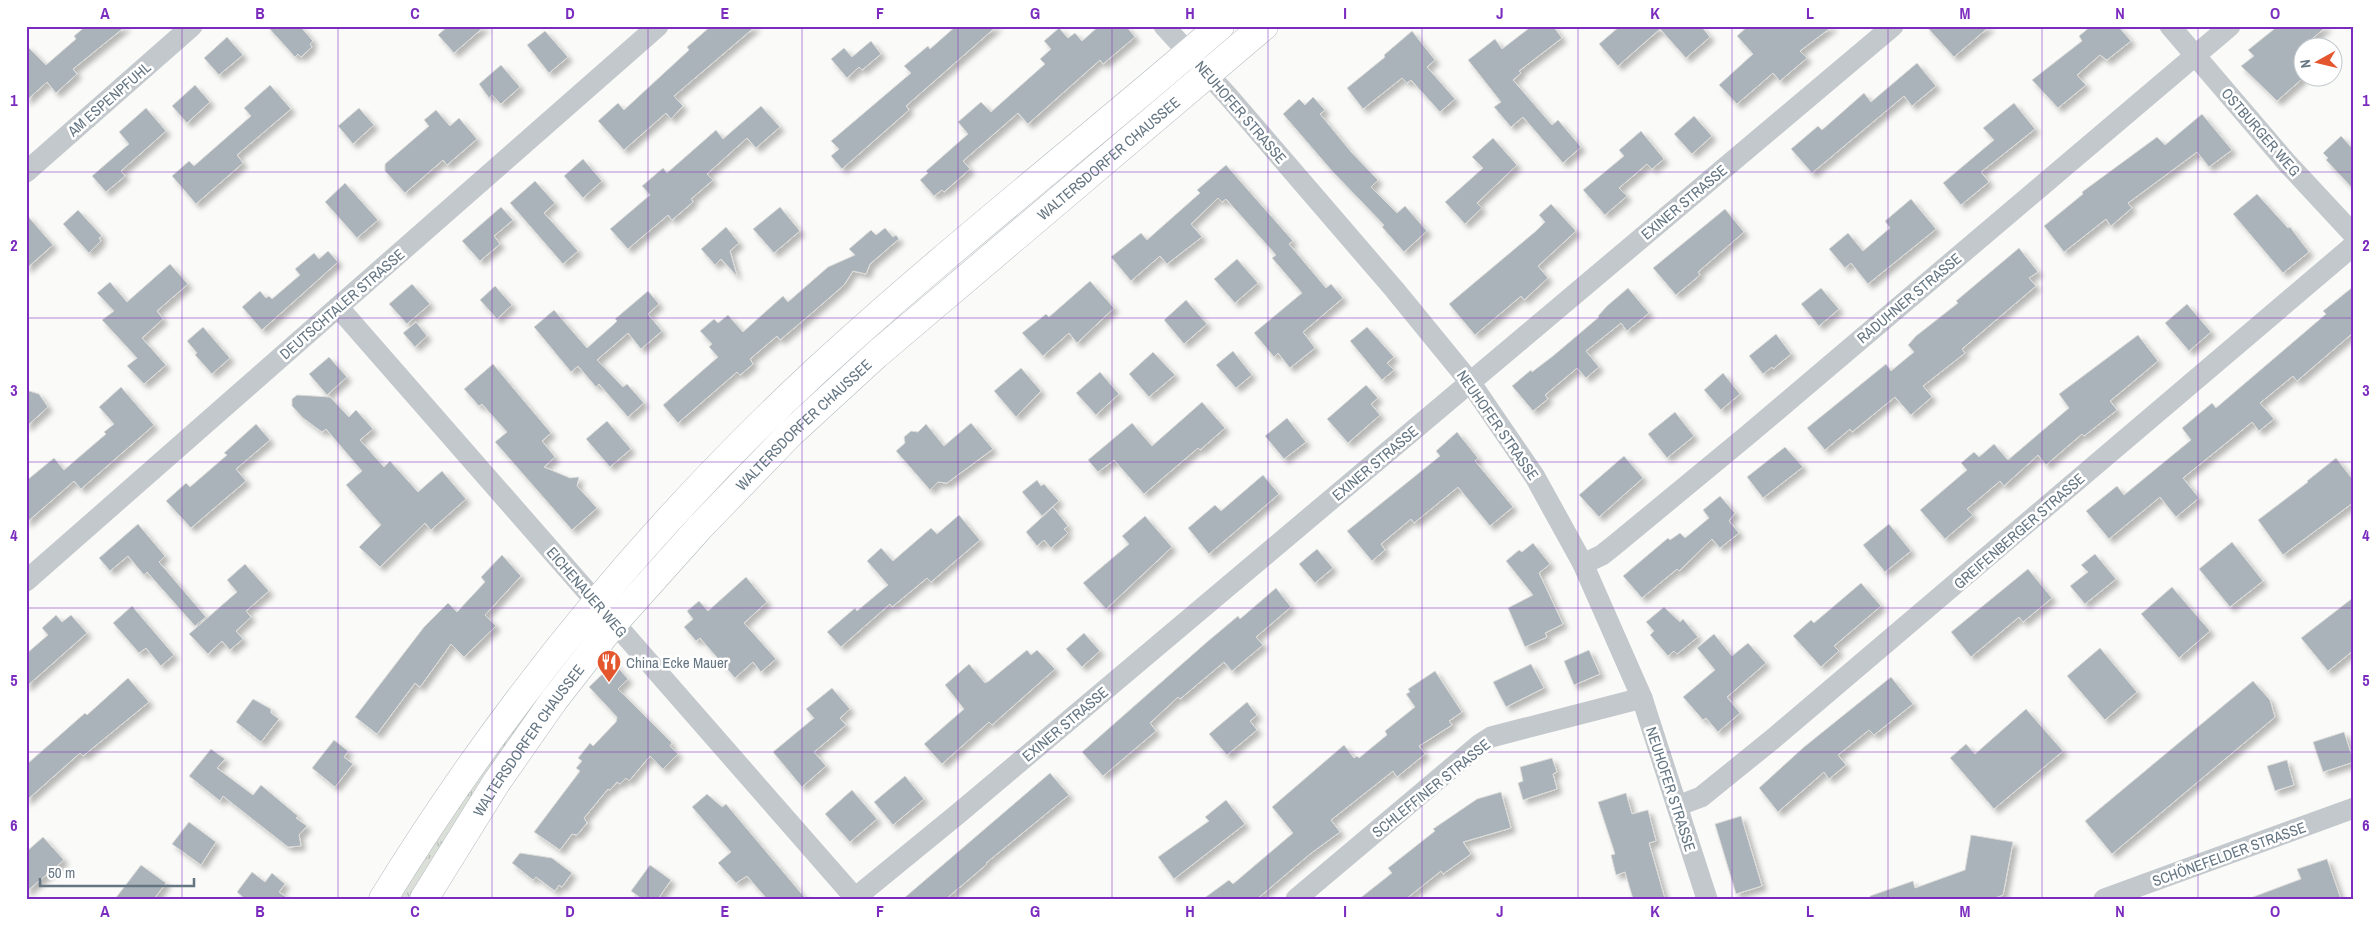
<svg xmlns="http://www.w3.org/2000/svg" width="2380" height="925" font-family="'Archivo Narrow',sans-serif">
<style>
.grass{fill:url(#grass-tufts)}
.building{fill:#aab3b9;stroke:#dcdcda;filter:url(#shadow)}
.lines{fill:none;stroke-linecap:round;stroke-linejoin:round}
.secondary-casing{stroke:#b3babf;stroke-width:29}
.minor{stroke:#c3c8cc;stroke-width:21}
.secondary{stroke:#fff;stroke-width:28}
.grid{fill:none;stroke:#7b2cbf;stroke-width:1;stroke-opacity:0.55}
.labels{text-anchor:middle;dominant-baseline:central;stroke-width:5;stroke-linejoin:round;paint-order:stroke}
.street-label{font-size:15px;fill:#657683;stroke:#fff}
.poi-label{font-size:15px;fill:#657683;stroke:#fff;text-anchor:start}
.neatline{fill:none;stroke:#7b2cbf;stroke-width:2}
.grid-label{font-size:16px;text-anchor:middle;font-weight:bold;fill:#7b2cbf}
</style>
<defs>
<pattern id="grass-tufts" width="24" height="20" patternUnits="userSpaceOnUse" patternTransform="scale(1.25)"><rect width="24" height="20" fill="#dadfd7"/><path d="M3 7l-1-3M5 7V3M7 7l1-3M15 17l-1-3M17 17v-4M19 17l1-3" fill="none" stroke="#b4b9b4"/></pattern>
<filter id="shadow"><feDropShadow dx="4.5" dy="4.5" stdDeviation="2.5" flood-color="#0004"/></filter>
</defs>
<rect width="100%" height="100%" fill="#fafaf8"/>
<!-- grass -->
<path class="grass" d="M585,643L412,899H395L555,668Z"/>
<!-- building -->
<g class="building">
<path d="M86,26H126L73,69L77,74L56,93L47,82L26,101V45L46,65L76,39L74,36Z"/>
<path d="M267,26H300L313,41L310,44L312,47L301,57L298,54L295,57Z"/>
<path d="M448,26H485L454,53L438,35Z"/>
<path d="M711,26H756L674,96L683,106L671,119L666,113L624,150L598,121L618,103L624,110L689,50L687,47Z"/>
<path d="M956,26H997L906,106L909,110L842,169L831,156L839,149L831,141L911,73L904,66L928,46L930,49Z"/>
<path d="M1099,26H1126L1135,37L1103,64L1100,60L1028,124L1018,113L963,161L970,169L944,192L942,190L934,196L920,180L928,173L926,171L968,134L958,122L981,102L991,112L1045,64L1040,59L1051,49L1044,41L1059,28L1068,38L1075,33L1082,41Z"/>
<path d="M1532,26H1553L1562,38L1519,71L1521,73L1513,80L1552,125L1558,120L1581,147L1563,163L1523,117L1511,127L1494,107L1501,102L1468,60L1495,39L1502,49Z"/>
<path d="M1620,26H1701L1710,37L1686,58L1660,29L1618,66L1599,44Z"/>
<path d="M1748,26H1833L1800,51L1807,58L1780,81L1773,73L1737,104L1719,85L1753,54L1737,36Z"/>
<path d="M1926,26H1990L1954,57Z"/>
<path d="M2091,26H2118L2131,41L2107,60L2100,55L2077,75L2086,85L2058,108L2032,80L2082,41L2079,36Z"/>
<path d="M2278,26H2327L2312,39L2321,48H2302V79L2277,101L2241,66L2254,56L2248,50Z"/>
<path d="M545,31L568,57L549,73L527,45Z"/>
<path d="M1412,31L1435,60L1427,67L1455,99L1440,112L1411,80L1407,83L1402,78L1363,109L1347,88L1385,57L1384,55Z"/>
<path d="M227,37L243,55L219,75L204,58Z"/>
<path d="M871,41L881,54L862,70L859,67L847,78L831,59L844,48L852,57Z"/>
<path d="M1917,63L1936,86L1912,106L1904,96L1812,173L1791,149L1818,126L1822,130L1864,93L1871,102Z"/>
<path d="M501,65L520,87L501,104L492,95L489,98L479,84Z"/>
<path d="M195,85L210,102L187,123L172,106Z"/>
<path d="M270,85L291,109L237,155L243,163L196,204L172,176L189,161L194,166L251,116L244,108Z"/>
<path d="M1313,97L1325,110L1320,114L1352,153L1378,180L1371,187L1397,213L1405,206L1427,231L1404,252L1382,227L1384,225L1332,171L1283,114L1299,99L1305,105Z"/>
<path d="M2014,103L2035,129L1981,172L1989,182L1961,205L1943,183L1994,140L1983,128Z"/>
<path d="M761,106L780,127L756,148L747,138L707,174L713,180L691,199L693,202L672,220L668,215L628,249L610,229L650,195L642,186L663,168L667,173L716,130L723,139Z"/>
<path d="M146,108L166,131L121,171L125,176L106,192L92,176L129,144L119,132Z"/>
<path d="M359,108L374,125L353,144L338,126Z"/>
<path d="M436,110L450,126L459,118L477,139L447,165L443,160L405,193L385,171V164L429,126L424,120Z"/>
<path d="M2202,114L2232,150L2209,167L2197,152L2128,203L2132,208L2111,226L2106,219L2064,252L2044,226L2083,194L2082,192L2157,137L2165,145Z"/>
<path d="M1694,116L1712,136L1692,154L1674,134Z"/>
<path d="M1641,131L1664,159L1652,169L1647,164L1619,188L1627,196L1605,215L1583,190L1624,156L1619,150Z"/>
<path d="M2341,136L2354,150V190L2326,160L2328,158L2323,153Z"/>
<path d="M1493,138L1517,165L1477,203L1482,208L1465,224L1445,202L1483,168L1472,157Z"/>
<path d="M583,159L602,181L583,198L564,176Z"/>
<path d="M1226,165L1293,241L1289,244L1326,288L1331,284L1343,298L1303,332L1315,348L1290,368L1278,353L1274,357L1254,333L1302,293L1272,258L1276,255L1226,199L1222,202L1218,198L1191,224L1202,237L1167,264L1160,256L1131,281L1111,257L1141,233L1147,240L1200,193L1197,190Z"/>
<path d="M535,181L555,203L544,213L578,251L563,264L510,203Z"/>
<path d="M345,183L378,220L357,238L325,202Z"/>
<path d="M2257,194L2288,228L2290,227L2309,252L2283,273L2233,214Z"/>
<path d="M1911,199L1936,229L1868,284L1851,263L1845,268L1829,249L1848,233L1863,251L1890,228L1885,221Z"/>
<path d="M1551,204L1576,231L1538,266L1548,278L1524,300L1521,296L1475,335L1449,304L1536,231L1545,222L1539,215Z"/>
<path d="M501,207L513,220L494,236L500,244L480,261L462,241Z"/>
<path d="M780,207L800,231L774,253L753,229Z"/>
<path d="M1725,209L1744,232L1698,272L1700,275L1676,295L1653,268Z"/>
<path d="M78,210L102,236L99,238L101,241L89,253L63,224Z"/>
<path d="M26,214L53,245L26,269Z"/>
<path d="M726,227L739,243L730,251L737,276L721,259L715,265L701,249Z"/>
<path d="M885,228L893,237L896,235L899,239L870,264L866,274L853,271L844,285L813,312L780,340L777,336L750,359L753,364L740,375L737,372L678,423L663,405L718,357L709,347L712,344L700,331L714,319L718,323L728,315L743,332L783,296L788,302L828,267L855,255L849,249L871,230L876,235Z"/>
<path d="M2019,248L2038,272L2029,278L2036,286L1962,349L1965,353L1923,386L1932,397L1911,415L1895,397L1852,432L1850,429L1825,450L1807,428L1886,364L1891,371L1914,352L1908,345L1916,336L1958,303L1956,301Z"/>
<path d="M328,251L338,262L262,330L242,307L260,291L266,298L269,296L272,299L300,275L295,269L314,253L319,259Z"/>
<path d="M1237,259L1258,283L1235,303L1214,279Z"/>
<path d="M170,264L188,284L157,311L163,319L142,338L166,365L144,384L127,366L137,358L102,320L114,311L97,293L110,282L127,302Z"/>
<path d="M1090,281L1114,308L1077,343L1069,333L1043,356L1022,333L1046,314L1049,317Z"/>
<path d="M412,284L430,304L407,324L389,304Z"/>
<path d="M495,286L512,305L497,319L480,300Z"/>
<path d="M2354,286V332L2297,381L2293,376L2260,403L2274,419L2259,431L2252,422L2183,478L2199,498L2176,517L2160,497L2109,539L2086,511L2117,486L2124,495L2191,440L2182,428L2212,403L2216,408L2326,314L2323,311Z"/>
<path d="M1628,288L1649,313L1627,331L1621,323L1586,351L1599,367L1586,378L1577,368L1545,395L1548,399L1533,411L1512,386L1531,370L1532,372L1553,356L1599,317L1598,316L1607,306Z"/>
<path d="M1821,288L1839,309L1819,326L1801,304Z"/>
<path d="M648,291L659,304L648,314L662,331L641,349L628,333L597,360L623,387L627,384L644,403L628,417L599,384L596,387L578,366L571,372L534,327L554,310L587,348L613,325L617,321L615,319Z"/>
<path d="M1186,300L1207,324L1184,344L1164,320Z"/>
<path d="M2187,304L2211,332L2189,351L2165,323Z"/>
<path d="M416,322L427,336L415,347L403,333Z"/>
<path d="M203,327L230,358L212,374L195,355L197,353L187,341Z"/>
<path d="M1367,327L1394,357L1387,363L1394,370L1382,380L1350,341Z"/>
<path d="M1776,334L1791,354L1773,369L1772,367L1763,374L1749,356Z"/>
<path d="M2138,335L2158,361L2110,401L2117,410L2084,436L2082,434L2046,465L2038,455L2004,486L2000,481L1967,509L1973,515L1945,539L1920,510L1967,470L1961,463L1974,452L1979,457L1994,444L2008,460L2069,408L2059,394Z"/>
<path d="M1233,351L1252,375L1236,388L1216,365Z"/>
<path d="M1153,352L1175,375L1149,397L1129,374Z"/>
<path d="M329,357L347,377L327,395L309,374Z"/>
<path d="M493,364L551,433L542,441L555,457L544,467L570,478L579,477L577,486L597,508L572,530L495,442L507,432L482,404L479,406L464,389Z"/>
<path d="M1021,368L1041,391L1016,417L994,391Z"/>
<path d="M1100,372L1119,394L1096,415L1076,393Z"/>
<path d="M1723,373L1740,394L1721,410L1704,390Z"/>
<path d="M1366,385L1378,398L1371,404L1380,415L1348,443L1327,419Z"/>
<path d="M121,387L154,425L81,489L74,481L26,523V481L54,458L64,470L106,434L104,432L114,424L99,407Z"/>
<path d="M26,390L39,394L48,407L26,427Z"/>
<path d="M297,395L330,397L349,417L356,410L373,429L360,440L384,467L390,461L418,492L442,471L466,499L431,530L425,523L380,567L359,547L381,525L346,485L362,471L326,429L322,432L303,418L292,406V399Z"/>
<path d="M1202,402L1225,428L1200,450L1198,448L1144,494L1114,460L1098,472L1088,460L1132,423L1152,446Z"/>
<path d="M1675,412L1694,436L1667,458L1648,434Z"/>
<path d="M1287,418L1306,442L1284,459L1265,436Z"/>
<path d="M607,421L631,449L610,467L586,439Z"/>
<path d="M971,423L993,449L947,483L938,482L930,490L896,451L905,443L904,437L911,431L918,432L926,424L944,446Z"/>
<path d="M256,424L270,440L236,469L246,481L191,528L166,501L186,483L190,487L227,455L224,453Z"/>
<path d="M1457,432L1478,458L1475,461L1513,507L1490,526L1458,487L1414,523L1411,519L1381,544L1385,550L1372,561L1347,531L1440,456L1436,451Z"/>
<path d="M1785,447L1803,467L1763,498L1747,477Z"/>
<path d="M1624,456L1643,478L1599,517L1579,495Z"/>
<path d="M2336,458L2354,481V502L2283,555L2258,520L2308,482L2307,481Z"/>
<path d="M1263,475L1279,494L1209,554L1188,528L1215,505L1221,511Z"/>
<path d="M1037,480L1041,486L1044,484L1059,501L1042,516L1022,492Z"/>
<path d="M1720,496L1735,513L1729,521L1739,533L1720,548L1712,539L1679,571L1677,569L1642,598L1623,576L1668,538L1670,540L1680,533L1685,538L1709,518L1703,510Z"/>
<path d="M1053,507L1068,526L1064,529L1068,533L1051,548L1044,540L1037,546L1026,532Z"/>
<path d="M959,515L980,540L931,582L927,578L892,607L890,604L841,647L827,632L855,608L857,611L888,585L867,561L881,548L893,561L931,528L937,534Z"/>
<path d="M1145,516L1172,547L1106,609L1083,583L1129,544L1122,536Z"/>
<path d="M138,524L165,556L159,562L206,617L195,626L147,572L144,575L128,556L110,571L99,558Z"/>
<path d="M1889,524L1911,551L1885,572L1863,545Z"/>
<path d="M2232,542L2263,581L2230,607L2199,569Z"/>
<path d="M1533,543L1550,564L1539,573L1563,624L1545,633L1547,637L1525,647L1508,608L1533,595L1506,561L1519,550L1522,552Z"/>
<path d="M1317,549L1333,568L1315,583L1299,564Z"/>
<path d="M2095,554L2116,579L2085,604L2070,586L2088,572L2081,565Z"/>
<path d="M502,555L521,576L485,615L496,626L464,657L451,644L420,687L415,683L377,734L355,717L424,627L448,603L457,612L485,582L481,577Z"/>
<path d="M245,564L269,591L246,611L251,617L236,631L243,639L230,650L222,641L208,654L189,634L237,592L227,580Z"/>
<path d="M2028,569L2052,598L2023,622L2019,617L1971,657L1951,632Z"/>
<path d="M746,577L767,602L744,623L776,659L761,672L753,662L735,678L700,638L696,641L684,627L693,619L687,611L699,601L708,611Z"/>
<path d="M1861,583L1881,606L1834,646L1839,651L1821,667L1793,636L1811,620L1814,623Z"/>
<path d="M2172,587L2210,631L2179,658L2141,614Z"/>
<path d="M1276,588L1291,607L1256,637L1263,645L1232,671L1224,662L1180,699L1178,697L1150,723L1156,731L1103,776L1082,752L1207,642L1238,616L1240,619Z"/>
<path d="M2354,597V650L2328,671L2301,638Z"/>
<path d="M132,606L174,655L161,666L146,648L139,653L113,623Z"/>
<path d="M1664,607L1680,622L1683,619L1698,637L1677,654L1674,651L1668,656L1650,635L1654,631L1646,622Z"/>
<path d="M56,615L62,622L71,615L87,633L26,687V654L48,635L42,628Z"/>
<path d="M1084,633L1100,651L1082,667L1066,649Z"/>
<path d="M1714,634L1732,656L1748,643L1766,663L1727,697L1740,713L1718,732L1706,718L1703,720L1683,697L1715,670L1697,648Z"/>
<path d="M2100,648L2137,692L2105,720L2067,676Z"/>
<path d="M1027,650L1031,655L1037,650L1055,669L992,725L989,722L942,764L924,744L964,709L945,685L969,664L985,683L989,681Z"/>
<path d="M1589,650L1600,674L1574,685L1564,661Z"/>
<path d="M614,663L628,679L618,689L672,743L670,746L678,754L663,769L650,756L629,781L626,778L620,784L617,782L610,790L608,789L584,818L587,823L577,835L572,834L560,850L534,832L580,771L576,768L582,761L578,758L590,743L593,746L616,722L617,717L589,687Z"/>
<path d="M1531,664L1544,688L1506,707L1493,682Z"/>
<path d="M1435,671L1462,712L1449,721L1452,725L1419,746L1425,754L1397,777L1393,771L1331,820L1340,832L1310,854L1257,899H1203L1229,880L1233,884L1293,833L1272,807L1344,745L1354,758L1357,756L1359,758L1387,735L1385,731L1415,707L1406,694L1410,692L1408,689Z"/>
<path d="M1891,677L1913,704L1874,735L1869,730L1838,755L1846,765L1829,779L1824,772L1778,812L1759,788L1804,747Z"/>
<path d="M128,678L149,702L83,756L80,753L26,801V765L85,713L87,715Z"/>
<path d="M2253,681L2270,700L2275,717L2112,854L2085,821Z"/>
<path d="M832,688L850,709L840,718L846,725L814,752L826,766L802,787L773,752L814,718L806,709Z"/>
<path d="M253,699L271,709V713L279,719L261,742L236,722Z"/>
<path d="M1247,702L1257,715L1250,721L1257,730L1227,755L1209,734Z"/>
<path d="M2026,709L2063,751L1994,809L1950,758L1966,744L1975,754Z"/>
<path d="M2344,732L2354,762L2323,772L2313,742Z"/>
<path d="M334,740L348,751L344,757L353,764L335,787L312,768Z"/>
<path d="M211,749L225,759L217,768L253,795L261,785L298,816L296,818L307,826L299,835L301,846L288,847L223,796L220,801L189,776Z"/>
<path d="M1552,758L1557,772L1553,774L1557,789L1523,800L1518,783L1523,781L1520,767Z"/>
<path d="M2287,760L2294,785L2275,791L2267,766Z"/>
<path d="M1050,773L1069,795L986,863L987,864L946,899H903Z"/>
<path d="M905,776L924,799L893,825L874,802Z"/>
<path d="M852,790L877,819L850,842L825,814Z"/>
<path d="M1501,792L1511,828L1463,842L1471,854L1443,874L1441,871L1406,899H1359L1392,873L1388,868L1435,831L1433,829L1477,799Z"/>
<path d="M1626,793L1632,814L1648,810L1656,841L1649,843L1665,899H1633L1625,872L1616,875L1611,855L1615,854L1598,802Z"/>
<path d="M707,794L722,807L726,804L806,899H767L747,876L736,883L718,863L731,852L692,807Z"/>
<path d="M1226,800L1245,824L1174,879L1158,857L1209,821L1205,817Z"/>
<path d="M1741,816L1762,886L1736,894L1715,824Z"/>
<path d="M189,822L216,842L201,865L172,844Z"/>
<path d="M1971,835L2013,842L2003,895L1992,899H1870V896L1913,881L1915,888L1965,870Z"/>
<path d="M43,837L64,860L26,892V852Z"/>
<path d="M520,853L552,858L572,873L562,887L559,885L555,891L536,877L533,880L512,863Z"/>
<path d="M2327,859L2341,899H2254L2253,897L2301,879L2297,869Z"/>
<path d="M141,865L166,883L154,899H115Z"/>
<path d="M650,865L671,880L658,899H642L631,891Z"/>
<path d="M252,872L265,882L272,873L285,884L279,892L289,899H245L237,892Z"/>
</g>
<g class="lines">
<defs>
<g id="secondary">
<path d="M383,899C503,704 648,527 816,371C946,251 1086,142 1220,26"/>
<path id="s1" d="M424,899L496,783L554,700L614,623L700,527L791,433L876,355L1264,26"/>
</g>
</defs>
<!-- secondary casing -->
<use href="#secondary" class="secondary-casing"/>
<!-- minor -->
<g class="minor">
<path d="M1164,26L1228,96L1394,289L1470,382L1535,477L1583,564L1642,698L1707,899"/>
<path d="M2170,26L2287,163L2354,235"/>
<path d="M26,172L192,26"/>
<path d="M338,307L856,899"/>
<path d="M1583,564L1602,555L1617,543L1749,434L2230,26"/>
<path d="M26,581L658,26"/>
<path d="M1677,806L1701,797L1774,738L2354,245"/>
<path d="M855,898L959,813L1893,26"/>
<path d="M1296,899L1480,744L1491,737L1642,698"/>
<path d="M2104,899L2354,808"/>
</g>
<!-- secondary -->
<use href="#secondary" class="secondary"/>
</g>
<!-- grid -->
<path class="grid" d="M182,26V899M338,26V899M492,26V899M648,26V899M802,26V899M958,26V899M1112,26V899M1268,26V899M1422,26V899M1578,26V899M1732,26V899M1888,26V899M2042,26V899M2198,26V899M26,172H2354M26,318H2354M26,462H2354M26,608H2354M26,752H2354"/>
<!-- icons -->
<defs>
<symbol id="restaurant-pin" viewBox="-11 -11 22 30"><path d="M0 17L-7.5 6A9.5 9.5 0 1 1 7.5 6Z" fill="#e4572e" stroke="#fff"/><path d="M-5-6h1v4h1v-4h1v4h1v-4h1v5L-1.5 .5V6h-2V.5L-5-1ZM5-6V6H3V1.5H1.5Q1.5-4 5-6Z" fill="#fff"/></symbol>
</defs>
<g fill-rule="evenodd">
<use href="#restaurant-pin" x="595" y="648" width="28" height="38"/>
</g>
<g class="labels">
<!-- street labels -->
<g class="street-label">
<text transform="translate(109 99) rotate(-41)">AM ESPENPFUHL</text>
<text transform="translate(1241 112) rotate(49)">NEUHOFER STRASSE</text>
<text transform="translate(2261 132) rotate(49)">OSTBURGER WEG</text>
<text stroke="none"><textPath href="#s1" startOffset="1015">WALTERSDORFER CHAUSSEE</textPath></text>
<text transform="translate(1684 202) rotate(-40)">EXINER STRASSE</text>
<text transform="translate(1909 298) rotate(-40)">RADUHNER STRASSE</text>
<text transform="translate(342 304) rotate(-41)">DEUTSCHTALER STRASSE</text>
<text stroke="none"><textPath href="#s1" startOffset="610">WALTERSDORFER CHAUSSEE</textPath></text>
<text transform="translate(1498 425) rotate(55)">NEUHOFER STRASSE</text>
<text transform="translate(1375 463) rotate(-40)">EXINER STRASSE</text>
<text transform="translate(2019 531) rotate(-41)">GREIFENBERGER STRASSE</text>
<text transform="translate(587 592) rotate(49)">EICHENAUER WEG</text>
<text transform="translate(1065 724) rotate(-40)">EXINER STRASSE</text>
<text stroke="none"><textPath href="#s1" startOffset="190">WALTERSDORFER CHAUSSEE</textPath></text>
<text transform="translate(1431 788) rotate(-39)">SCHLEFFINER STRASSE</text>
<text transform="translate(1671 789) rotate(72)">NEUHOFER STRASSE</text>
<text transform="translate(2229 854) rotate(-20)">SCHÖNEFELDER STRASSE</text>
</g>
<!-- poi labels -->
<g class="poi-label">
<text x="626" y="662">China Ecke Mauer</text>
</g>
</g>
<!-- border -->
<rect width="2380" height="925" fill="none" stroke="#ffffff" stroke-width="55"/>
<!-- north arrow -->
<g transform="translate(2318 62) rotate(262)"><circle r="24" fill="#ffffff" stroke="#c1c8cd"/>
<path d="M0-4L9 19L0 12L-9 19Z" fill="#e4572e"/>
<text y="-8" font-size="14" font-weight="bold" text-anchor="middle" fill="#657683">N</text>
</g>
<!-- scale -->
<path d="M40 878v8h154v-8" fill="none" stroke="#657683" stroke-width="2.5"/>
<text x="48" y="878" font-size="15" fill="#657683" stroke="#ffffff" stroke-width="4" paint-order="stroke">50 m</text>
<rect x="28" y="28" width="2324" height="870" class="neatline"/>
<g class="grid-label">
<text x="105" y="19">A</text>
<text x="260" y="19">B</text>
<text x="415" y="19">C</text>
<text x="570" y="19">D</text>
<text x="725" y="19">E</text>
<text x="880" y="19">F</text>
<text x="1035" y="19">G</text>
<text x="1190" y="19">H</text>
<text x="1345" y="19">I</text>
<text x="1500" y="19">J</text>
<text x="1655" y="19">K</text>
<text x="1810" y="19">L</text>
<text x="1965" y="19">M</text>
<text x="2120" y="19">N</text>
<text x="2275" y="19">O</text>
<text x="14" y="106">1</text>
<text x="2366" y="106">1</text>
<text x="14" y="251">2</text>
<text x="2366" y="251">2</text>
<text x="14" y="396">3</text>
<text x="2366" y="396">3</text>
<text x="14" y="541">4</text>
<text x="2366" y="541">4</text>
<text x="14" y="686">5</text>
<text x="2366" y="686">5</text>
<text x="14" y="831">6</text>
<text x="2366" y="831">6</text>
<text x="105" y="917">A</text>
<text x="260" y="917">B</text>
<text x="415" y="917">C</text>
<text x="570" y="917">D</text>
<text x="725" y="917">E</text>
<text x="880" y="917">F</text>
<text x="1035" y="917">G</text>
<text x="1190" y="917">H</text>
<text x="1345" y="917">I</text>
<text x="1500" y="917">J</text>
<text x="1655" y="917">K</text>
<text x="1810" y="917">L</text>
<text x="1965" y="917">M</text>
<text x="2120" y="917">N</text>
<text x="2275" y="917">O</text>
</g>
</svg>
